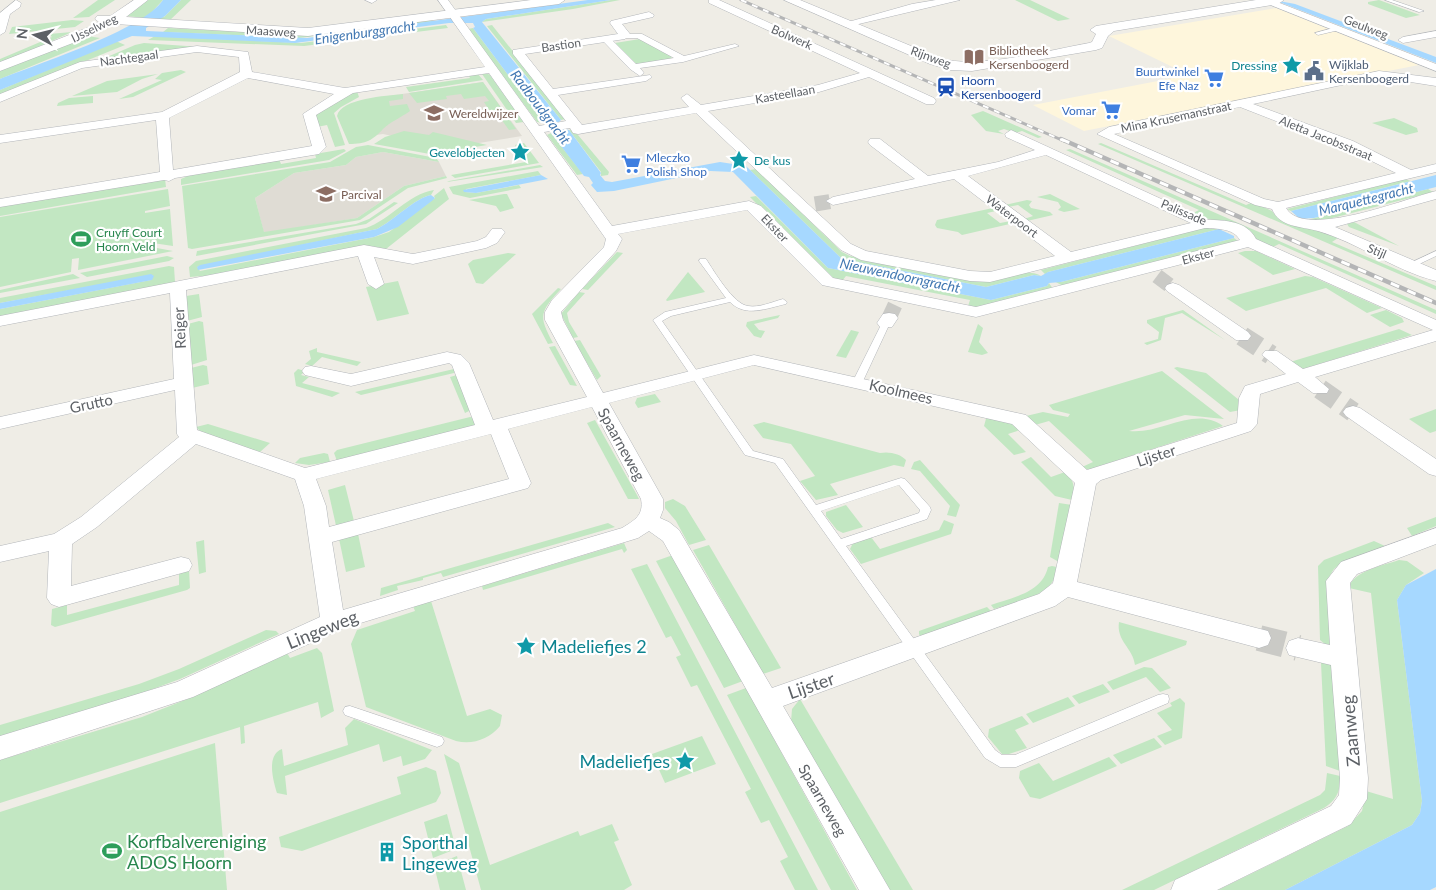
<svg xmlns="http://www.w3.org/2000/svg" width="1436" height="890" font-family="Lato,sans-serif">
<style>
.commercial{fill:#fef6dc}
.education{fill:#dfdcd4}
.green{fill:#c2e7c2}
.water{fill:#a6d8ff}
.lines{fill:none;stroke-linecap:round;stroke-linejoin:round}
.minor-tunnel-far2{stroke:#cacac6;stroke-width:15;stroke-dasharray:15 8;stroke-linecap:butt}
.minor-tunnel-far1{stroke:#cacac6;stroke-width:20;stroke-dasharray:20 10;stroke-linecap:butt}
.minor-tunnel{stroke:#cacac6;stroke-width:26;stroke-dasharray:26 13;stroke-linecap:butt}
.service-casing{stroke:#b3b6ba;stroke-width:1}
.pedestrian-casing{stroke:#b3b6ba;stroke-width:1}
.minor-casing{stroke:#b3b6ba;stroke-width:1}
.tertiary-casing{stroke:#b3b6ba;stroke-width:1}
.service{fill:#fff;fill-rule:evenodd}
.pedestrian{fill:#fff;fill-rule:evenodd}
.minor{fill:#fff;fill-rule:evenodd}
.tertiary{fill:#fff;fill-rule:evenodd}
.rail-far1-casing{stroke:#b4b5b6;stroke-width:3}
.rail-casing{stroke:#b4b5b6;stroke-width:4.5}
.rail-far1{stroke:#fff;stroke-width:2;stroke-dasharray:6;stroke-linecap:butt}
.rail{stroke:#fff;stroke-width:3;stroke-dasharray:9;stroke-linecap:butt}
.labels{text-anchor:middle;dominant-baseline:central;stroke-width:4.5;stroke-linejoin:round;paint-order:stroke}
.far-street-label{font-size:12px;fill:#5d6166;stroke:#fff}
.far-education-label{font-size:12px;fill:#785e54;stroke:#fff;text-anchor:start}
.far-service-label{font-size:12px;fill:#4e5e75;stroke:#fff;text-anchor:start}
.far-culture-label{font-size:12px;fill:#0d838f;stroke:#fff;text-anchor:end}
.far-shop-label{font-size:12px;fill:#366cbe;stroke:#fff;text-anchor:end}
.far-transit-label{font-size:12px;fill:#164399;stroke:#fff;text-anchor:start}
.far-leisure-label{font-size:12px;fill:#27864d;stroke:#fff;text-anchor:start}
.far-water-label{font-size:14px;font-style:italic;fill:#4278b2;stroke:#fff}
.street-label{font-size:15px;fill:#5d6166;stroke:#fff}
.near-street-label{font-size:18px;fill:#5d6166;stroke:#fff}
.near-culture-label{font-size:18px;fill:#0d838f;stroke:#fff;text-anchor:start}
.near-leisure-label{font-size:18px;fill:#27864d;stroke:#fff;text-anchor:start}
</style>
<rect width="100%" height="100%" fill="#efede6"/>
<!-- commercial -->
<path class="commercial" d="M1276,8L1419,65L1084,131L1033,105L1189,75L1109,36Z"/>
<!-- education -->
<g class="education">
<path d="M483,82L522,136L448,148L383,134L369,136L375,98Z"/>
<path d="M383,152L439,162L446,176L404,186L357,218L264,233L255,198L294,173L346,165L356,157Z"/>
</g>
<!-- green -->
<g class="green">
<path d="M98,0H115L89,17L73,18Z"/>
<path d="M146,0H163L149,15L164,17L181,0H191L169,21L127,16Z"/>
<path d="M611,0H620L573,9L482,22L486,19Z"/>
<path d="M1015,0H1030L1070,19L1058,21Z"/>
<path d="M1379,0L1420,15L1406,18L1368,4V2Z"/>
<path d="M72,20L84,21L75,27L9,34L12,27Z"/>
<path d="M432,20L434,22L299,38L163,32L168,28L300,35Z"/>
<path d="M446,25L448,28L304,46L148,40L155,36L301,43Z"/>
<path d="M492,25L558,108L566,119L561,120L487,26Z"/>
<path d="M473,28L544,123L537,122L468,29Z"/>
<path d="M72,32L0,64V59L52,37L49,34Z"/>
<path d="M87,36L100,38L0,79V70Z"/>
<path d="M640,39L672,57L670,59L636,65L615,43Z"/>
<path d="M116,41L125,45L0,96V90Z"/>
<path d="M144,43L201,47L100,60L135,45Z"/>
<path d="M181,70L186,72L133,97L119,99L162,80L155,79L162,73Z"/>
<path d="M477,73L483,80L409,92L406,87L470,78L468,74Z"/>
<path d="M486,73L490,75L524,122L516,123L482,74Z"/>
<path d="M158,74L142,79L117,92L72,96L107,81Z"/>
<path d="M483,82L516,129L509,130L496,112L491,113L484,102L489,101L485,96L464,99L461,94L446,96L447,99L417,103L409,93Z"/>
<path d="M357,91L359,97L341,107L334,113L345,145L335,147L327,125L317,127L313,115L346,95Z"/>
<path d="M403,94V99L389,101L390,106L407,104L410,111C402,117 390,122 383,129C373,140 366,144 349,144L337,116C341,98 387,96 403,94Z"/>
<path d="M93,96V103L57,106L58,103L69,98Z"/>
<path d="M983,111L1042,137L1038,138L1022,131L1015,133L1004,129L998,131L1004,134L986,131L971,115Z"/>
<path d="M1394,118L1417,128L1418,132L1406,135L1372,123Z"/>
<path d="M573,129L609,172L608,175L601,176V172L569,130Z"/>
<path d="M404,131L429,135L433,132L487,145L439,153L441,156L374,144L385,137Z"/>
<path d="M551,133L583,174L577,175L547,135Z"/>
<path d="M524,143L539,163L455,178L451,175L526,162L515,145Z"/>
<path d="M1101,143L1246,205L1253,202L1272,211L1276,216L1338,238L1332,242L1436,286V290L1098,144Z"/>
<path d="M368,145L436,158L439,162L383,152L356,157L346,165L294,173L255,198L264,232L357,218L404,186L446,176L447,178L408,188L360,220L192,249L188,248L182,186L330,162L356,147Z"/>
<path d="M344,149L346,151L329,160L181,185V179L192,174L279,159L281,164L316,158L315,154Z"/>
<path d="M1070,149L1436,310V314L1279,244L1271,248L1219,221L1204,218L1193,213L1199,210L1066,150Z"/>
<path d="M540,165L543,167L447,182L449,181Z"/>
<path d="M756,169L842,252L850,256L976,281C995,283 1026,266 1041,276L1034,275L986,287L842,259L750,170Z"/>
<path d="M538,171L541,175L466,189L465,192L476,193L519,185L521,188L470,198L453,194L449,187Z"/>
<path d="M165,179L166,187L0,216V205Z"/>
<path d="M1405,179L1411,181L1291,211L1287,209Z"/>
<path d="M444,188L449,199L386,249L371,246L203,278L202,276L190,277L189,267L196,261L366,228C390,220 408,194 434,190L431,195C415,198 393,221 377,229L197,267L200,271L374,237L389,232L435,198L434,196Z"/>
<path d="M168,189L170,206L145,211V213L170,209L173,246L146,242V246L173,251L78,270L79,258L72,259L71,272L0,287V217Z"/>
<path d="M1428,189L1433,192L1317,222L1307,220Z"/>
<path d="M504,194H507L514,208L500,212L496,206L469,200Z"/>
<path d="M1050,194L1080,209L1064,212L1058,210L1061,207L1058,202L1037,197Z"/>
<path d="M756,196L828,268L991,300L1047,286L1049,283L1053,289L980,308L968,306L970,300L846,276L842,281L828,276L750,197Z"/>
<path d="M1027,200L1032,201L1029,205L1031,208L1050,212L1053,215L1027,221L1024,219L1033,216L1018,205L1008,207L1005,205Z"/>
<path d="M394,202L398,203L366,224L196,256L197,251L356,224L369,219Z"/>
<path d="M993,208L996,211L987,213L1000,223L1011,221L1014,223L962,235L958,232L937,228L935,225L937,220Z"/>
<path d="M1354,222L1399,246L1349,227L1347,224Z"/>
<path d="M1212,226L1219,229L1048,272L1046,275L1041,270Z"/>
<path d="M1234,238L1239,242L1063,286L1054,281L1061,282Z"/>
<path d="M1245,251H1256L1295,269L1273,275L1238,253Z"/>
<path d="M617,252L623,253L588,290L582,289Z"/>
<path d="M508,253L516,254L483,284L476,283L468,264L473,260Z"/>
<path d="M167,256L174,258L169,261L87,277L80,273Z"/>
<path d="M169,266L174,267L175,282L170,285L0,318V309L151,280L153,275L0,303V298Z"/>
<path d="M688,272L705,292L667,301L666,300Z"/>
<path d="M73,274L80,278L0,293V290Z"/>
<path d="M1305,276L1313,277L1382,308L1367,313L1326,288L1246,311L1226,298Z"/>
<path d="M398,281L409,314L377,321L366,287Z"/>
<path d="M558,288L561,289C540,312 538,315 553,343L548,344L532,314Z"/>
<path d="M579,292L585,293L567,313L569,322L578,337L573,338L561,314Z"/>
<path d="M199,294L202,317L187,321L186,296Z"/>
<path d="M1183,310L1225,340L1182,313L1165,318L1161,340L1147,345L1144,343L1158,339L1159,332L1147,323V320Z"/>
<path d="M1386,310L1402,318L1404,322L1390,327L1370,315Z"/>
<path d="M780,315L778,318L754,324L759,330L765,331L761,338L754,336L746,326L747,322Z"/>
<path d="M199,321L203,322L207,360L191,365L188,324Z"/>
<path d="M978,324L983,328L979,342L988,353L982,355L968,352Z"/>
<path d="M1399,329L1412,335L1300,370L1290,362Z"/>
<path d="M851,330L859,332L846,358L836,356Z"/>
<path d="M580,340L601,376L597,380L574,341Z"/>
<path d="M555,346L577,386L570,385L549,347Z"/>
<path d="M317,348V352L361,362L357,366L322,357L312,366L305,364L311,359L309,351Z"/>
<path d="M203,365L207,366L209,384L192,388L191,368Z"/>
<path d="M1177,367L1206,373L1239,400L1241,410L1230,412L1174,368Z"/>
<path d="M298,369L305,371L301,375L309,377L302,383L340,393L332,397L296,386L294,373Z"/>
<path d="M454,369V373L361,395L355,392Z"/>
<path d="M1162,371L1224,419L1185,415L1129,431C1160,435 1195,405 1223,426L1091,469H1084L1082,467L1093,462L1049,421L1035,425L1026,416L1043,412L1068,417L1070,414L1053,410L1049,405Z"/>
<path d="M457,375L471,410L465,413L450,377Z"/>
<path d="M655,394L661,402L638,408L635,403L637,398Z"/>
<path d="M1436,409V431L1430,433L1409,419Z"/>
<path d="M987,415L1009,421L1020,430L1008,434L1026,452L1014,455L984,426Z"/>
<path d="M470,417L475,418L477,426L337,461L334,453L337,450Z"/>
<path d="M595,420L637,495L639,499H628L587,423Z"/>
<path d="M764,422L880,453C889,451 901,454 906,460L904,467L894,465L830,484L838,495L816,500L800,481L815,476L791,444L763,438L753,425Z"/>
<path d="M208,424L270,443L260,452L204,435L196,427Z"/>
<path d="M324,453L328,454L330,462L309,465L295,463L300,458Z"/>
<path d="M1031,457L1051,477L1065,472C1075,482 1075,487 1072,500L1055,496L1021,462Z"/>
<path d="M920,460L960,505L956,517L947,515L950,506L920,471L911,469L914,462Z"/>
<path d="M345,485L355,525L337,530L328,490Z"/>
<path d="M673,499L685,506L706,540L689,545L676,521L665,508V502Z"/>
<path d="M1059,503L1072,505L1059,562L1050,557Z"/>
<path d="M846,505L863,527L843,533L837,530L826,516V512Z"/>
<path d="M1436,517V526L1412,536L1407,528Z"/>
<path d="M944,520L954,524L951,534L861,564L850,549L853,543L871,537L880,549L939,530Z"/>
<path d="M608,523L615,527L443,577L441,573L423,578V580L397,586L398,590L380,596L381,588Z"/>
<path d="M357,529L365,567L346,572L338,534Z"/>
<path d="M204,540L206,572L199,574L196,542Z"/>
<path d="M1374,541L1385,546L1340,564L1334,569L1329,577L1332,647L1326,645L1320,640L1318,566L1324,560Z"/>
<path d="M624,543L627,550L624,553L622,549L483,590L482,586Z"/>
<path d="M709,545L781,668L763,674L693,550Z"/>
<path d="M673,555L743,681L724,688L656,561Z"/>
<path d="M1399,560L1407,561L1424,573L1406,585L1397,600L1422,801L1420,813L1412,825L1285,890H1218L1348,826L1362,811L1366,791L1393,799L1371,593L1349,588C1352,571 1385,565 1399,560Z"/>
<path d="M647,564L818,890H795L780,861L788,857L769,820L761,823L745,792L751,789L697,685L691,687L676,657L681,655L671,636L666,638L631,569Z"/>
<path d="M1052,566L1057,567C1056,597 1017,601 994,609L991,605C1013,597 1042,593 1048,567Z"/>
<path d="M189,569L190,588L187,590L55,627L51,625L52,609L67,605V615L179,585V572Z"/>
<path d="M431,601L467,716L490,709L502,715L500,726C489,739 473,745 456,741L366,707L351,644L357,630L415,611L413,606Z"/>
<path d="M987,607L991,611L920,636L919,634V631Z"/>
<path d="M1119,622L1187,641L1186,645L1135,665C1133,648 1116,641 1119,622Z"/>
<path d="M266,630L276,631L279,634L180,679L142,693L0,737V725L139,684L179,669Z"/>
<path d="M317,648L322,653L334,711L321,718L318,702L244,726L245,743L241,744L240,727L0,803V760L142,717L195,696L287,653L290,658Z"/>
<path d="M1327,661L1333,662L1340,771L1326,766L1321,663Z"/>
<path d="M1144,667L1152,668L1171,688L1160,692L1146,677L1113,690L1107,682Z"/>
<path d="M1103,684L1110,692L1079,704L1072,696Z"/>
<path d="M746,688L857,890H831L727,695Z"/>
<path d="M1068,697L1075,706L1033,723L1026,714Z"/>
<path d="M1180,698L1185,703L1182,738L1165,745L1157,736L1172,730L1157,713L1172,706L1170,703Z"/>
<path d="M800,699L913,890H888L791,722L792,709Z"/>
<path d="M1022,716L1029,724L1015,730L1027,748L1009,754H1002L988,737L989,729Z"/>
<path d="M354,719L432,750L425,759L403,766L401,756L383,762L379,744L285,776L287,795L277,793C273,780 266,755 282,749L284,766L348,745L345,728Z"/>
<path d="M702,736L716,764L665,783L652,754Z"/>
<path d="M1154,738L1162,747L1121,764L1113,755Z"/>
<path d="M215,743L227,890H0V812Z"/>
<path d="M444,754L459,763L490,865L578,831L580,836L612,824L619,840L614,842L632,885L624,890H481Z"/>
<path d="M1109,757L1117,766L1040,799L1030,797L1019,778L1020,771L1039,763L1053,781Z"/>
<path d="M426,767L436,771L441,793L436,802L302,851L281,847L279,837L401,794L397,777Z"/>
<path d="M1327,773L1340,776C1341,791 1336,801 1324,808L1154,890H1122L1320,795L1325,790Z"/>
<path d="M447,814L456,849L433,858L424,822Z"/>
<path d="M457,856L466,890H440L434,865Z"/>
</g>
<!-- water -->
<g class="water">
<path d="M163,0H181L165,16L146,28V31L307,38L588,0H611L486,19L482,22L561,120L559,122L564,129L569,130L601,173L600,175L605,181L612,182L720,162L746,166L842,259L986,287L1034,275L1041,276L1048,272L1219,229L1234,236V238L1061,282L1049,283L1047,286L991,300L828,268L733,172L710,171L614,191L597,192L591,185L593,183L589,177L584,176L551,133L554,131L548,123H544L473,28L475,27L473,23H449L295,43L132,36L0,90V79C37,64 143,30 163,0Z"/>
<path d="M1274,0L1295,4L1436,57V63Z"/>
<path d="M541,175L548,179L476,193L464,192L463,190Z"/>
<path d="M1436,175V187L1314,218L1300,219L1291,211Z"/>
<path d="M431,195L435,198L433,200L398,227L374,237L198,270L197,267L200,265L377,229C393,221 415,198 431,195Z"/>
<path d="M151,274L154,276L152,280L0,309V303Z"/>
<path d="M1436,569V887L1430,890H1285L1412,825L1420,813L1422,801L1397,600L1406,585Z"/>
</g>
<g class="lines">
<!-- minor-tunnel-far2 -->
<g class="minor-tunnel-far2">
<path d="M815,204L833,201"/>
<path d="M1157,276L1173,288"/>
<path d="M889,318L895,305"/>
</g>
<!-- minor-tunnel-far1 -->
<g class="minor-tunnel-far1">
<path d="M1242,336L1271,355"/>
<path d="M1320,389L1353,412"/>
</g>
<!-- minor-tunnel -->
<path class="minor-tunnel" d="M1259,638L1298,648"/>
<defs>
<g id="service">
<path d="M1385,0H1392L1424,11L1419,12Z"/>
<path d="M1337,27L1340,29L1339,30L1318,35L1315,33Z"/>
<path d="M1436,251V256L1413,267H1410L1406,265Z"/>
<path d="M700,259H706C714,271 733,304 748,306C759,308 772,302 783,299L787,302L786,304C767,308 746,318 730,302L671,316L662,321L753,451L783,459L816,505L901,478L905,479L930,507L931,510L927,519L846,546L995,750L1002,755H1015L1158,695L1163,694L1168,695L1169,699L1168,703L1016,767H1000L985,758L775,463L745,455L653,320L665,312L726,298L699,261ZM899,485L920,510L919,513L841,539L821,511Z"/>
<path d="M886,320L890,323L863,381L861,383H855L853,381L882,323Z"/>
<path d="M350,706L442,737L444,741L442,745L437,747L345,715L343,711L345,707Z"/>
</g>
<path id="pedestrian" d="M625,34H642L684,56L735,44L739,46L683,62L640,68L644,73L640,76L630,69L603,41V37H609L636,64L674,58L637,38H622L621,36Z"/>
<g id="minor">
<path d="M16,0L21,3L20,7L10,14L5,32L0,35V13Z"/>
<path d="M365,0H377L372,3Z"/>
<path d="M438,0H448L539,126L566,121L513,54V50L618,34L610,23L611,21L649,12L654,15L653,17L622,24L630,34L625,39L525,54L553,89L650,75L652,77L646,81L558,95L582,125L689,107L681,98L687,94L701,105L818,85L860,73L709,3V0H719L934,98L936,101L934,104H926L869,77L819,92L708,111L851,244L866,251L970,271L990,272L1055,256L954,179L833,205L826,201L833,197L915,179L870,145L868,142L870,139H880L928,176L998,162L1035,150L1006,137L1005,134L1011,130L1207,220C1225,220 1247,221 1256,239L1436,320V341L1315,377L1329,389L1327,393H1313L1298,382L1260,394L1257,424L1251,431L1101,480L1096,484L1077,582L1268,631L1271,638L1268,645L1259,648L1068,597L1055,606L783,706L890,890H859L663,541L649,531L638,538L341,629L193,697L0,760V736L177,682L320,617L304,506L295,479L196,444L97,527L72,544L71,586L181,557L189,559L192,565L189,571L59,607L51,604L47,598L49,551L0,562V546L54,534L81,517L179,437L177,434L175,390L0,429V417L174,379L170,293L0,326V316L364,245L413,254L477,241L486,237L492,229H502L505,232L497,243L486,248L413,264L374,257L384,284L376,289L368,284L358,256L186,290L197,430L305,468L475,425L452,365L449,363L351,386L305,375L302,371L305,367L311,366L351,374L447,352L461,355L469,363L493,420L587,397L545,320V312L552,300L604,247L606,239L489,73L353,93L316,115L326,147L319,154L175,178L169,181L164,180L0,207V199L160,172L156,120L0,143V135L162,112L240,72L239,57L197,52L82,68L0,102V94L80,62L197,46L248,52L252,72L345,88L485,67ZM248,78L334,94L303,114L312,146L173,170L169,118ZM696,113L841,250L861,260L970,281L990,282L1205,228C1218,229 1233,228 1240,240L976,307L833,278L761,206L749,201L612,226L544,132L570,128L573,133L578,134ZM1046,155L1191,223L1071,252L968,176ZM747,210L822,285L976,317L1248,247L1433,330L1303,369L1277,351H1265L1262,355L1286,374L1245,386L1239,398L1237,423L1087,470L1026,415L754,355L603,393L563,320L561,312L616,251L622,239L618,234ZM754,365L1012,424L1075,483L1053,583L1039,594L772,688L679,530L669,522L660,518L663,510V499L609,403ZM592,407L641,499C644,515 635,520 622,528L343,610L332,542L528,488L531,483L508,429ZM491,434L509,479L329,527L326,506L316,479Z"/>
<path d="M936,0H960L846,27L841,24L912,4Z"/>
<path d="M1258,0H1272L1436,64V71Z"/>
<path d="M1436,31V37L1403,43L1398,40L1403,37Z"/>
<path d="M1379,71L1436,78V86L1379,77L1253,104L1353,141L1411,170L1436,164V172L1286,208C1304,240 1407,198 1436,191V199L1335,227L1436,270V281C1395,271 1359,243 1318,231C1301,226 1280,228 1272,209L1255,205L1097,134L1109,127ZM1240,107L1343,147L1396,173L1278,202L1264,199L1114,134Z"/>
<path d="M1173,283L1179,285L1248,332L1251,336L1248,340H1236L1167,291L1165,288L1167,285Z"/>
<path d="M889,313L895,314L898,318L892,327H880L877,323L883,314Z"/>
<path d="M1353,406L1360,408L1436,459V476L1429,474L1346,416L1343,412L1346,408Z"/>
<path d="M1436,528V544L1357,574L1350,583L1368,778L1367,799L1351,824L1217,890H1171L1175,880L1331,806L1339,795L1340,778L1331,665L1289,655L1286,648L1289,641L1298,638L1330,645L1326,581L1341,562Z"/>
</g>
<g id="tertiary">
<path d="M134,0H148L126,17L308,28L531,0H565L559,4L308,36L115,24L78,41L0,71V62L87,28L99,22L95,19L97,16H110Z"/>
<path d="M784,0H800L940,58C975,70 1050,50 1089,43L1092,42L1096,34L1090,30L1096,26L1256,0H1284L1278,4L1114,31L1108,36L1102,48L1096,50L972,71L950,70L930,64Z"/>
</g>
</defs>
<!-- service casing -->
<use href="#service" class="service-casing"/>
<!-- pedestrian casing -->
<use href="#pedestrian" class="pedestrian-casing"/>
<!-- minor casing -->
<use href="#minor" class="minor-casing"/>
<!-- tertiary casing -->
<use href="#tertiary" class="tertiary-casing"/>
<!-- service -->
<use href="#service" class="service"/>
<!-- pedestrian -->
<use href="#pedestrian" class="pedestrian"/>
<!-- minor -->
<use href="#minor" class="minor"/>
<!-- tertiary -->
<use href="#tertiary" class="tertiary"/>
<defs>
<path id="rail-far1" d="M741,0L1064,141"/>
<path id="rail" d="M1061,139L1436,303"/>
</defs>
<!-- rail-far1 casing -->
<use href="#rail-far1" class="rail-far1-casing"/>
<!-- rail casing -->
<use href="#rail" class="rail-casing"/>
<!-- rail-far1 -->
<use href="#rail-far1" class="rail-far1"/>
<!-- rail -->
<use href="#rail" class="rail"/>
</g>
<!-- icons -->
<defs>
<symbol id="library-bare" viewBox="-9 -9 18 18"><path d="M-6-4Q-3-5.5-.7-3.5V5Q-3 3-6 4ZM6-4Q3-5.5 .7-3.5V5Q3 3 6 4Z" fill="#8d6e63" stroke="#fff" stroke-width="2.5" paint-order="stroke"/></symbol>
<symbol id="sight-bare" viewBox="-9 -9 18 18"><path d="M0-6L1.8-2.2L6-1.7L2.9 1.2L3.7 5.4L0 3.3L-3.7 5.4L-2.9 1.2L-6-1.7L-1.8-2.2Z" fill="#0f9aa8" stroke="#fff" stroke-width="2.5" paint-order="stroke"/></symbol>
<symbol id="civic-bare" viewBox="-9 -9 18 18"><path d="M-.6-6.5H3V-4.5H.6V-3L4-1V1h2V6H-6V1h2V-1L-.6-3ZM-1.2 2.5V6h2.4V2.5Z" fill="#5c6f8a" stroke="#fff" stroke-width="2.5" paint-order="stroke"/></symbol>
<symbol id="supermarket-bare" viewBox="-9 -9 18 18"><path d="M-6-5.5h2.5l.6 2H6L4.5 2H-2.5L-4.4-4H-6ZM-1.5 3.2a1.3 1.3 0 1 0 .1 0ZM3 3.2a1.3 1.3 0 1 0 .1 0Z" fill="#3f7fe0" stroke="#fff" stroke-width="2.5" paint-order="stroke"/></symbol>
<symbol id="station-bare" viewBox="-9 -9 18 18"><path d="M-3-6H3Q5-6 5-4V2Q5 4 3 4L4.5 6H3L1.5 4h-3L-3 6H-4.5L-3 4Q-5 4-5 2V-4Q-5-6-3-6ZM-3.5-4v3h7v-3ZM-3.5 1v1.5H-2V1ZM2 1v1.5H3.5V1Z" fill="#1a4fb4" stroke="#fff" stroke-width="2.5" paint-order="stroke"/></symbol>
<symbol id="school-bare" viewBox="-9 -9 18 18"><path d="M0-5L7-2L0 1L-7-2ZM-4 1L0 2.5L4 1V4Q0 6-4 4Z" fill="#8d6e63" stroke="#fff" stroke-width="2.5" paint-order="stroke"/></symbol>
<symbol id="stadium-bare" viewBox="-9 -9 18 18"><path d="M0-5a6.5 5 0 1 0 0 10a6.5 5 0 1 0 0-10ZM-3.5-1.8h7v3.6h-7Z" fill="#2e9e5b" stroke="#fff" stroke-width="2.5" paint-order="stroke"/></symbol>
<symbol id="building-bare" viewBox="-9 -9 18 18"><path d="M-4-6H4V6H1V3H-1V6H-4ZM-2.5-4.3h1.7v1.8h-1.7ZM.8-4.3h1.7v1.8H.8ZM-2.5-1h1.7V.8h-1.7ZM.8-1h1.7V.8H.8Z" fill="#0f9aa8" stroke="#fff" stroke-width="2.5" paint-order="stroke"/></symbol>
</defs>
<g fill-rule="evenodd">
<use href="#library-bare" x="960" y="43" width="28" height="28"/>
<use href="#sight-bare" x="1278" y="51" width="28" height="28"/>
<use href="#civic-bare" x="1300" y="57" width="28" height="28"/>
<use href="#supermarket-bare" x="1200" y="64" width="28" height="28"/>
<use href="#station-bare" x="932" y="73" width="28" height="28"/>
<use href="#supermarket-bare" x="1097" y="96" width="28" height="28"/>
<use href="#school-bare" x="420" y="99" width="28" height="28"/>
<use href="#sight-bare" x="506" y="138" width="28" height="28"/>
<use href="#sight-bare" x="725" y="146" width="28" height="28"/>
<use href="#supermarket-bare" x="617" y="150" width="28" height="28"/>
<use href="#school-bare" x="312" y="180" width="28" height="28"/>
<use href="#stadium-bare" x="67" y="225" width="28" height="28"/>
<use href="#sight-bare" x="512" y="632" width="28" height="28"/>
<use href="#sight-bare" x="671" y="747" width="28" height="28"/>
<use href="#stadium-bare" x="98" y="837" width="28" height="28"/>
<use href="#building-bare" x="373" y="838" width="28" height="28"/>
</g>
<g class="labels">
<!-- far-street labels -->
<g class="far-street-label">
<text transform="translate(1366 27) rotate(21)">Geulweg</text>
<text transform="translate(94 28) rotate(-26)">IJsselweg</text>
<text transform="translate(271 31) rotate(3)">Maasweg</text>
<text transform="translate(792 37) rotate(24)">Bolwerk</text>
<text transform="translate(561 45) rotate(-8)">Bastion</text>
<text transform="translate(931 57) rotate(20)">Rijnweg</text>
<text transform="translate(129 58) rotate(-8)">Nachtegaal</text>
<text transform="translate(785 94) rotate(-10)">Kasteellaan</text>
<text transform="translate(1176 117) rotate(-12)">Mina Krusemanstraat</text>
<text transform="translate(1326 138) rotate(22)">Aletta Jacobsstraat</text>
<text transform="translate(1184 212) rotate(23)">Palissade</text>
<text transform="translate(1012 216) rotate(37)">Waterpoort</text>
<text transform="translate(775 228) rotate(46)">Ekster</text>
<text transform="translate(1377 251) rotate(23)">Stijl</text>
<text transform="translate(1198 256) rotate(-15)">Ekster</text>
</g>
<!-- far-education labels -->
<g class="far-education-label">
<text x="989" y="50">Bibliotheek<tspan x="989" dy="14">Kersenboogerd</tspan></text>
<text x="449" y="113">Wereldwijzer</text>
<text x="341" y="194">Parcival</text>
</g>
<!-- far-service labels -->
<g class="far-service-label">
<text x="1329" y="64">Wijklab<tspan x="1329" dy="14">Kersenboogerd</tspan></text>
</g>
<!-- far-culture labels -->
<g class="far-culture-label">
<text x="1277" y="65">Dressing</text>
<text x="505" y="152">Gevelobjecten</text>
<text x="754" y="160" text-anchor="start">De kus</text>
</g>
<!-- far-shop labels -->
<g class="far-shop-label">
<text x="1199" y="71">Buurtwinkel<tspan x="1199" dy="14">Efe Naz</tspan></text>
<text x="1096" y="110">Vomar</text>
<text x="646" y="157" text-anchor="start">Mleczko<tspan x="646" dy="14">Polish Shop</tspan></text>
</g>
<!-- far-transit labels -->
<g class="far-transit-label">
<text x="961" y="80">Hoorn<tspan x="961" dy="14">Kersenboogerd</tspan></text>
</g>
<!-- far-leisure labels -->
<g class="far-leisure-label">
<text x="96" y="232">Cruyff Court<tspan x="96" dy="14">Hoorn Veld</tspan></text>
</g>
<!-- far-water labels -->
<g class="far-water-label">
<text transform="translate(365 32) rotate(-8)">Enigenburggracht</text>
<text transform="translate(541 107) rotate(53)">Radboudgracht</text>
<text transform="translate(1366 199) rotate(-14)">Marquettegracht</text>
<text transform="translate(900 275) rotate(12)">Nieuwendoorngracht</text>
</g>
<!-- street labels -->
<g class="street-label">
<text transform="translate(179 328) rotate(-93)">Reiger</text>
<text transform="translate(901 391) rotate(13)">Koolmees</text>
<text transform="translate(91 403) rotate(-12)">Grutto</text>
<text transform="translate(622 444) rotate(61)">Spaarneweg</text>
<text transform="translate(1156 455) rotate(-18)">Lijster</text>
<text transform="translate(823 800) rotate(60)">Spaarneweg</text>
</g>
<!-- near-street labels -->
<g class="near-street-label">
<text transform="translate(322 629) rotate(-22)">Lingeweg</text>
<text transform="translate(811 685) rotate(-19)">Lijster</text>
<text transform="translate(1350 731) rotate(-95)">Zaanweg</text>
</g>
<!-- near-culture labels -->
<g class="near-culture-label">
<text x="541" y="646">Madeliefjes 2</text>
<text x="670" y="761" text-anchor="end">Madeliefjes</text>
<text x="402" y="842">Sporthal<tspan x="402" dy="21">Lingeweg</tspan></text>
</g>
<!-- near-leisure labels -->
<g class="near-leisure-label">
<text x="127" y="841">Korfbalvereniging<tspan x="127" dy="21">ADOS Hoorn</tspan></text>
</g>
</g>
<!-- north arrow -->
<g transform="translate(35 35) rotate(277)" stroke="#ffffff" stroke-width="4" paint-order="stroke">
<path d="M0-4L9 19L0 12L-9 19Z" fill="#5d6166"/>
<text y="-8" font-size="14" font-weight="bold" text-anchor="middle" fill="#5d6166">N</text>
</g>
</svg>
